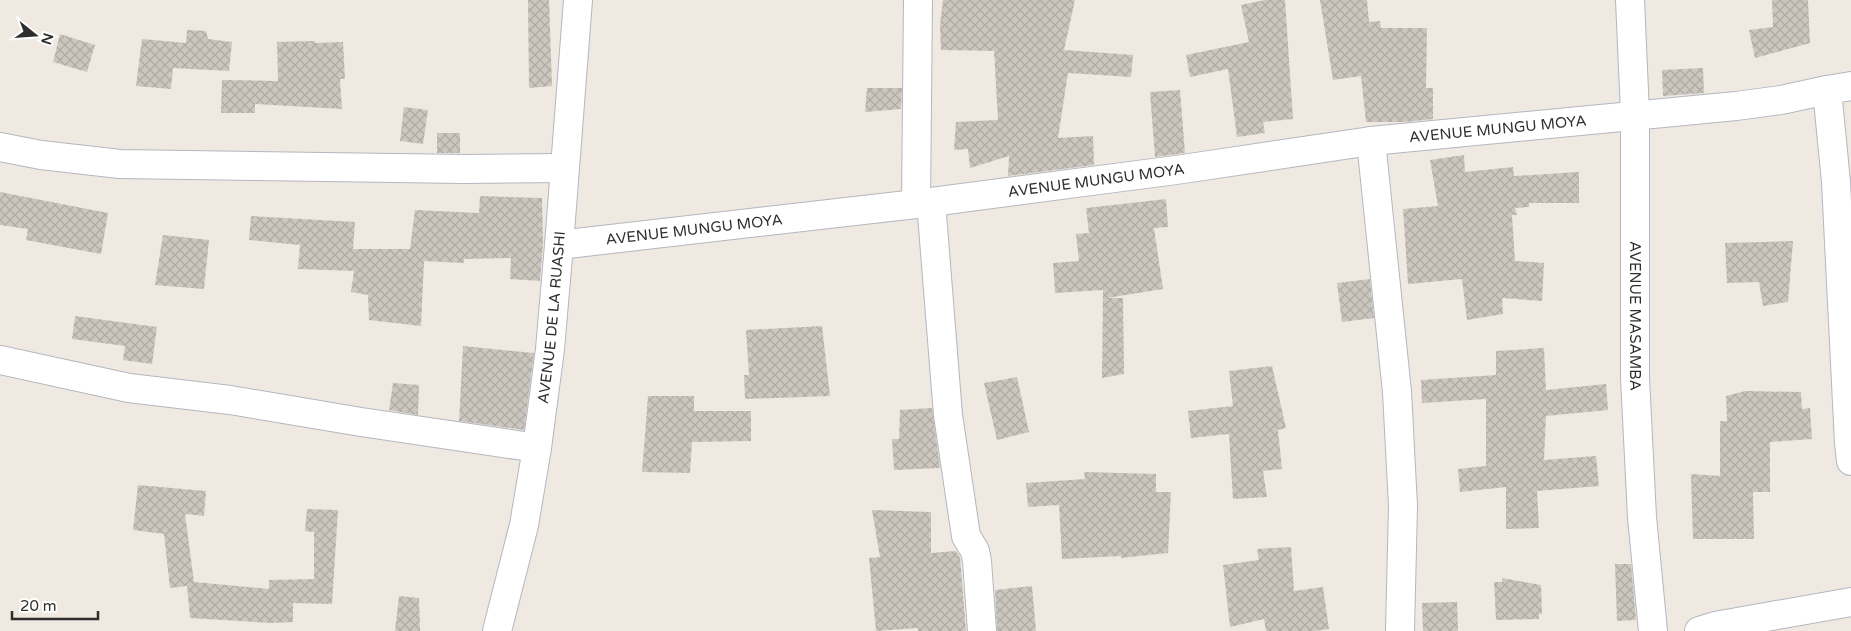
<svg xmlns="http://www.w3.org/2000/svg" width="1851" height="631" font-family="'Varela Round',sans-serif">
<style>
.building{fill:url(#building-cross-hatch)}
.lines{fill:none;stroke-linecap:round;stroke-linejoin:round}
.minor-casing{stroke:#b4b7c1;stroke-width:30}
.minor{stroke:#fff;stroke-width:28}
.labels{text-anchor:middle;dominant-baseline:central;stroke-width:5;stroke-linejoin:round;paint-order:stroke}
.street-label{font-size:15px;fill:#2e2e2e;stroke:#fff}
</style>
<defs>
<pattern id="building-cross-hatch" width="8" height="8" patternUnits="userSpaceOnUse" patternTransform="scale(1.25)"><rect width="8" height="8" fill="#cbc7bf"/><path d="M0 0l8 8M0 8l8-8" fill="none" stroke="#afaba4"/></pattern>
</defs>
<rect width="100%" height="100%" fill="#efe9e1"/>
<!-- building -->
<g class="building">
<path d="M528,0H549L552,86L529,88Z"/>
<path d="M943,0H1075L1064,50L1133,55L1131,77L1068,73L1058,138L1093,136L1094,165L1008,176L1009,156L970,168L968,149L954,150L956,122L998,120L994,51L941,50L940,25Z"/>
<path d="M1265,0H1285L1293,119L1263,122L1265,133L1237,137L1228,69L1190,77L1186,55L1249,42L1241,5Z"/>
<path d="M1320,0H1367L1369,22L1380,21L1381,28H1427L1426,88H1433V119L1405,122H1366L1361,76L1333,80Z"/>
<path d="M1772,0H1808L1810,43L1755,58L1749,30L1773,27Z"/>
<path d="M187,30L206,31L208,39L232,42L229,71L173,68L171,89L136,86L142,39L186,43Z"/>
<path d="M60,34L95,45L87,72L53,62Z"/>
<path d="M315,41V43L343,42L345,79H340L342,109L255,104V113H221L222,80L278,81L277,42Z"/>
<path d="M1703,68L1704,93L1663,96L1662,70Z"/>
<path d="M867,88H902L901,109L865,112Z"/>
<path d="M1180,90L1185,153L1155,157L1150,92Z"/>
<path d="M404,107L428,110L423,144L400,141Z"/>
<rect x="437" y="133" width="23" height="20"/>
<path d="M1464,155L1465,172L1513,167L1514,176L1579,172V203H1529V207L1515,208L1517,215H1512L1515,261L1544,263L1542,301L1502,298L1503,314L1467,320L1462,279L1408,284L1403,209L1438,206L1430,160Z"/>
<path d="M0,192L108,213L101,254L26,240L28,229L0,225Z"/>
<path d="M480,196L542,198L543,244L540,281L510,279L511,258L464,259V263L424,261L421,326L369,320L368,295L351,292L354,271L298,269L300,245L249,240L251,216L355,222L353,249H410L415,210L479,213Z"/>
<path d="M1166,199L1168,227L1154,228L1163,289L1107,298H1123L1124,374L1102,378L1103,290L1055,293L1053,263L1079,261L1076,234L1089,233L1086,208Z"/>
<path d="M163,235L209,240L204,289L155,285Z"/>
<path d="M1793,241L1788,302L1763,306L1759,282L1727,283L1725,243Z"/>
<path d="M1370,279L1374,318L1342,322L1337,283Z"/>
<path d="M75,316L157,327L152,364L123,360L125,346L72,339Z"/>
<path d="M822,326L830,396L745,399L744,375H749L746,330Z"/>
<path d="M463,346L534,353L524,430L459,421Z"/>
<path d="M1544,348L1546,390L1606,384L1608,410L1546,416L1544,460L1596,456L1599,486L1537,491L1539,528L1506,529V487L1460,492L1458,469L1486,466V399L1422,403L1421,380L1496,375V351Z"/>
<path d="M1272,366L1286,428L1278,430L1282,469L1263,471L1267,497L1233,499L1229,434L1191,438L1188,411L1233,406L1229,371Z"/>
<path d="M1017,377L1029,432L997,440L984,383Z"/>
<path d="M393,383L419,385L418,415L389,410Z"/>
<path d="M1745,391L1801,392L1802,409L1810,408L1812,439L1770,442V492H1753L1754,539H1693L1691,474L1720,476V421H1727L1726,396Z"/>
<path d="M648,396H694V411H751V441L692,442L690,473L642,472Z"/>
<path d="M932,408L940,468L894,470L892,439H899L900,410Z"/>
<path d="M1084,472L1156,474V492H1171L1168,553L1121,558V556L1062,559L1059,505L1028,507L1026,483L1085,479Z"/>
<path d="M138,485L206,491L204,516L185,514L194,582L269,589V580L314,579V532L305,531L307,509L338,510L332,604L293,603V622L272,623L190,618L187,586L170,588L164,534L133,530Z"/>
<path d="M872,510L931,512V553L956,551L960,557L966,631H918V628L876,631L869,558L880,557Z"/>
<path d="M1291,547L1294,591L1323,587L1329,629L1314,631H1266L1264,619L1230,627L1223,565L1259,560L1257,549Z"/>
<path d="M1615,564H1631L1636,620L1617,621Z"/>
<path d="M1502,578L1541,585L1542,614H1539V619L1496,620L1494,582H1502Z"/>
<path d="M1032,586L1036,631H997L995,590Z"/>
<path d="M399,596L419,598L420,631H395Z"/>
<path d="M1457,602L1458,631H1423L1422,603Z"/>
</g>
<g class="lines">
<defs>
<g id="minor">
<path id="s1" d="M1630,0L1635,114V378L1642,517L1653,631"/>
<path d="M1851,86L1827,90L1836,182L1849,443L1851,461"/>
<path d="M1371,141L1397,392L1403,506L1400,631"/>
<path d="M0,147L41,155L120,164L465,169L564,168"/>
<path d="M931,202L948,415L966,536L975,551L977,561L982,631"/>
<path d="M916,204L918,0"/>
<path id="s2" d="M559,245L916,204L1176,170L1371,141L1736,106L1781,100L1827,90"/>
<path d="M0,360L129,388L230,400L361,422L537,448"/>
<path id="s3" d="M497,631L524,525L537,448L550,349L559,245L578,0"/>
<path d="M1699,631L1715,626L1851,602"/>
</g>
</defs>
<!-- minor casing -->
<use href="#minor" class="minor-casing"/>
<!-- minor -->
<use href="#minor" class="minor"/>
</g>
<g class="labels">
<!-- street labels -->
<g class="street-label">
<text stroke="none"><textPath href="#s2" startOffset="946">AVENUE MUNGU MOYA</textPath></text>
<text stroke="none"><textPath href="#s2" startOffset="541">AVENUE MUNGU MOYA</textPath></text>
<text stroke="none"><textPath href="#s2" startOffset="136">AVENUE MUNGU MOYA</textPath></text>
<text stroke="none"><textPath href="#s1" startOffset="316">AVENUE MASAMBA</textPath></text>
<text stroke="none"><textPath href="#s3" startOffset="319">AVENUE DE LA RUASHI</textPath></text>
</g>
</g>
<!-- north arrow -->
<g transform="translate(35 35) rotate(107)" stroke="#ffffff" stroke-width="4" paint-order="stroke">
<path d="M0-4L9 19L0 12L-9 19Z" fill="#2e2e2e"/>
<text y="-8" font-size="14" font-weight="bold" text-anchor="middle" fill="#2e2e2e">N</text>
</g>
<!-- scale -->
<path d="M12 611v8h86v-8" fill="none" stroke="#2e2e2e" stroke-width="2.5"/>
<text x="20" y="611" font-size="15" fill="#2e2e2e" stroke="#ffffff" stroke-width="4" paint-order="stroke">20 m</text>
</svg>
